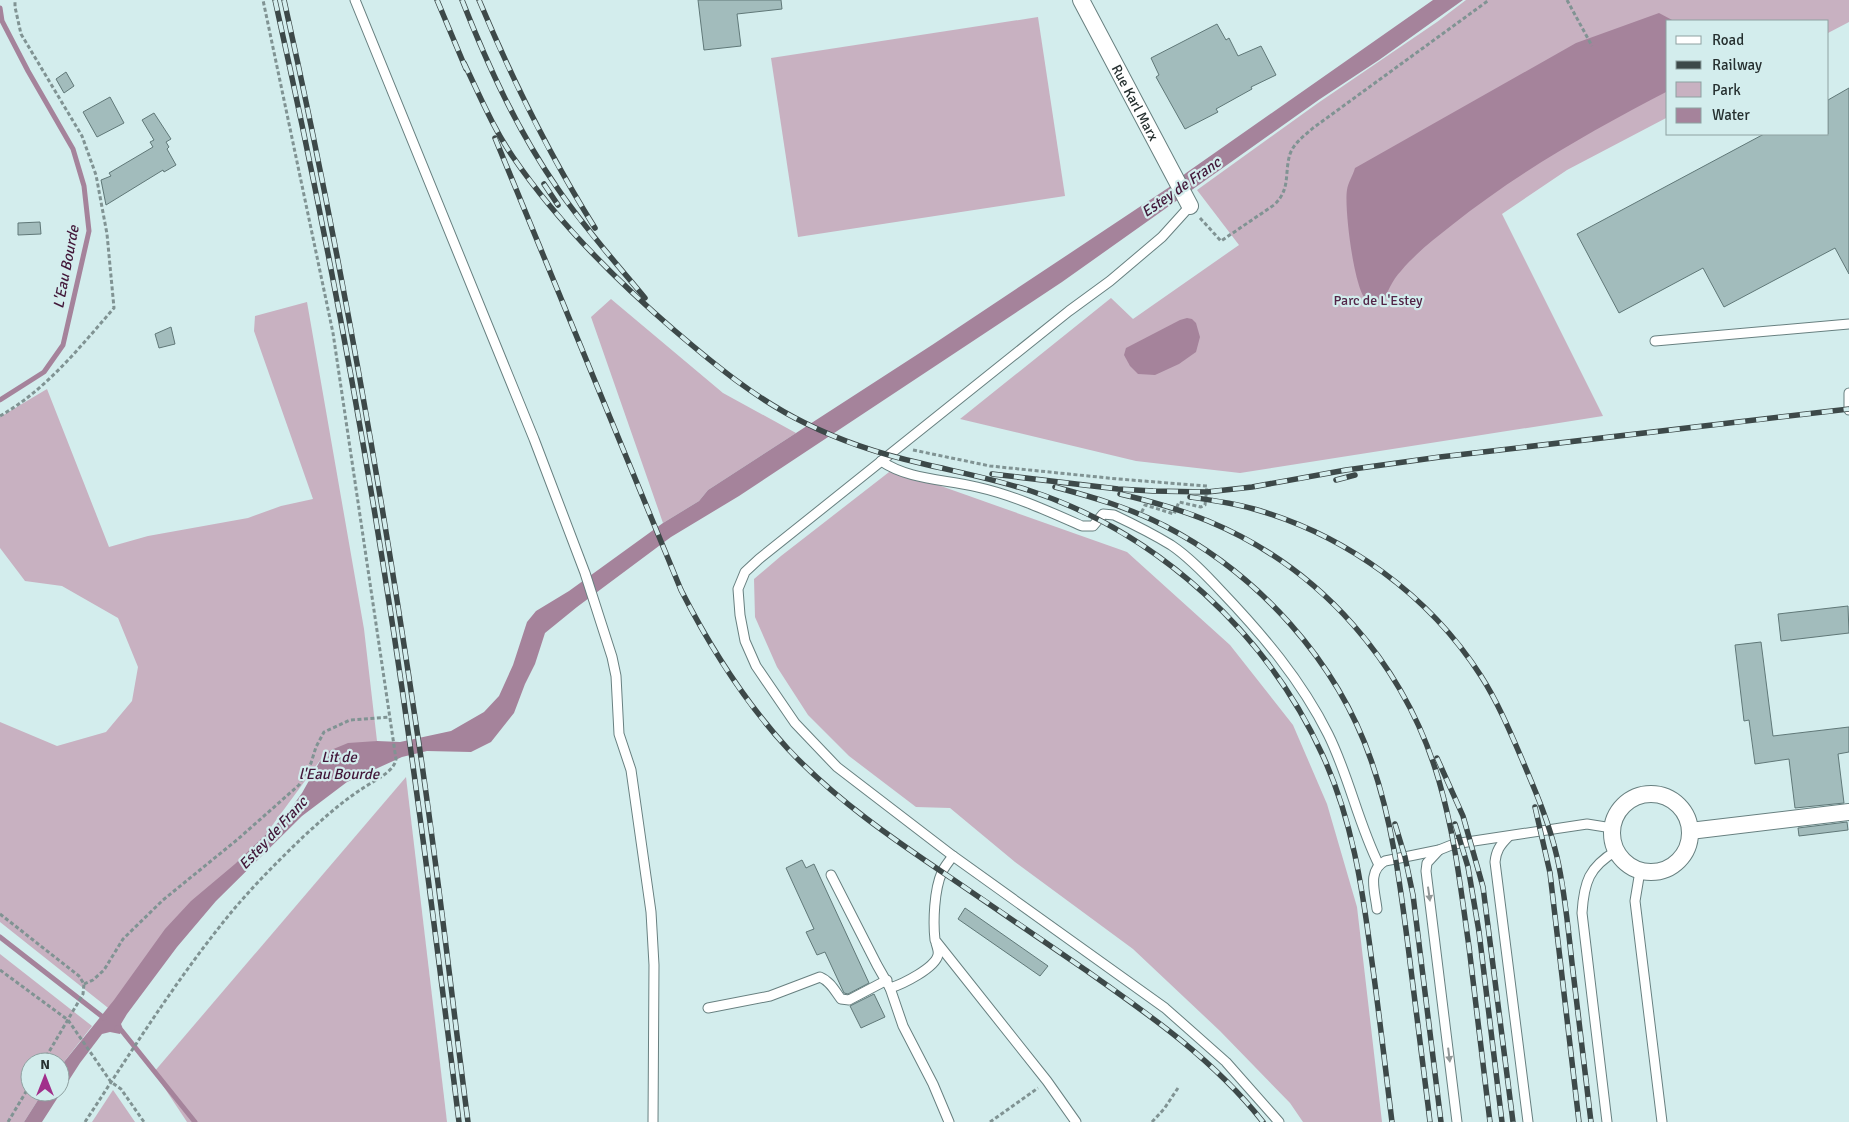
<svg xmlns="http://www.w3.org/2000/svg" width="1849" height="1122" font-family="Signika,sans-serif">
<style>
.green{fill:#c8b1c1}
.water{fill:#a5839b}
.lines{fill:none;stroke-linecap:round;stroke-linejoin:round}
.stream{stroke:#a5839b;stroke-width:5}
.building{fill:#a2bcbc;stroke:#607878}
.lane-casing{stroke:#688080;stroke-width:11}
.street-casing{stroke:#688080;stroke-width:18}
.path{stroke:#809393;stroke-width:3;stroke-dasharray:4 2.5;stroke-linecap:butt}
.lane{stroke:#fff;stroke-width:9}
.street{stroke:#fff;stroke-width:16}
.rail-casing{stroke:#3d4949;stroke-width:5.5}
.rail{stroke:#d3eded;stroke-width:4;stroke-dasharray:11;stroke-linecap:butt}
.oneway{fill:#929898}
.labels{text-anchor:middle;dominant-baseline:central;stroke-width:4.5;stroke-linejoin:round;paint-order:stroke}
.street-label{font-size:14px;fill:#263030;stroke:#d3eded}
.park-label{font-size:14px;fill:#522547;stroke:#d3eded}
.water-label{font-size:15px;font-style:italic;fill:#421739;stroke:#d3eded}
</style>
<rect width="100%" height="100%" fill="#d3eded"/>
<!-- green -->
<g class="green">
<path d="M1466,0H1849V22L1828,33V21H1668V117L1567,170L1502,214L1603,416L1240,473L1136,461L960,419L1111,298L1133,319L1239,245L1197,190L1318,103L1437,22Z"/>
<path d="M1038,17L1065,196L798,237L771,58Z"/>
<path d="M611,299L723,393L796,433L708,490L699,501L663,523L591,317Z"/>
<path d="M307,302L364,629L377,741L324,755L263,838L112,1011L0,922V722L57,746L106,732L132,701L138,667L118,618L62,586L25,581L0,548V417L47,389L109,547L148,536L248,518L281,506L313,499L254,331L255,316Z"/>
<path d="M893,469L1127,552L1230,645L1293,725L1327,804L1357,907L1382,1122H1303L1290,1103L1220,1031L1133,949L1015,862L950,808L916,807L849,756L808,715L777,667L755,617L754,579L781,556Z"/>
<path d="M406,777L447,1122H187L154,1072Z"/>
<path d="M0,954L92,1026L60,1067V1062H30V1092H43L24,1122H0Z"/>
<path d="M113,1090L135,1122H92Z"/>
</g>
<!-- water -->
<g class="water">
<path d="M1433,0H1463L1379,60L1320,99L1062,282L739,496L671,537L577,607L545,633L535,664L525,684L514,713L491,742L471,752L427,751L402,757L347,782L302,816L216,901L177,947L127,1014L121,1024L123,1029L120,1034L110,1032L102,1034L80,1063L42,1122H24L43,1092H60V1067L114,1000L165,929L191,901L235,864L286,815L302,793L324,754L331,750L348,743L377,741L400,742L451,731L484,712L499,696L513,665L527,622L536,611L569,591L663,523L699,501L708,490L932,345L1168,188L1186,173Z"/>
<path d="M1659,13L1674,21H1668V91C1593,130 1518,172 1452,225C1434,239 1415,254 1401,271C1392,280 1388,292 1382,303C1376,304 1371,304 1367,301C1354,291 1344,207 1347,190C1348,183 1353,175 1355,168L1576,43Z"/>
<path d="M1187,318L1192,319L1196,323L1200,337L1196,352L1179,364L1155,375L1138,374L1130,366L1124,355L1126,348L1180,320Z"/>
</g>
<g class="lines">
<!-- stream -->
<g class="stream">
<path d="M0,8L2,21L28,71L73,149L84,186L89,231L63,345L44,372L0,400"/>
<path d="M0,937L104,1018"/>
<path d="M117,1028L122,1031L195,1122"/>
</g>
</g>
<!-- building -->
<g class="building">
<path d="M698,0H781L782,9L737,14L741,46L704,50Z"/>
<path d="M1217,24L1226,40L1229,38L1238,56L1261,46L1276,75L1251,87L1252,89L1216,109L1218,112L1185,129L1156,77L1159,75L1151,58Z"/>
<path d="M66,72L74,86L64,93L56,79Z"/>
<path d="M1849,88V274L1835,248L1724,307L1703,268L1619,313L1577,234L1764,134H1828V100Z"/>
<path d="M110,97L124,123L97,137L83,112Z"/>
<path d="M154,113L171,139L166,142L169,147L167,149L176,165L164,172L163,170L106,205L101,180L111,176L109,173L153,147L150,142L154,140L142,120Z"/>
<path d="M40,222L41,234L18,235V223Z"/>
<path d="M171,327L175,344L159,348L155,334Z"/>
<path d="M1848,606L1849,633L1781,641L1778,614Z"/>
<path d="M1761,642L1773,736L1849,727V752L1838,754L1844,803L1795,808L1789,759L1755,764L1749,720L1744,721L1735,645Z"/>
<path d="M1847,822L1848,830L1799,836L1798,828Z"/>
<path d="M802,860L806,868L814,864L869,983L848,994L844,993L825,952L817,955L806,932L814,929L786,868Z"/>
<path d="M965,908L1048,966L1040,976L958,919Z"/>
<path d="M874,994L885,1017L861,1028L850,1006Z"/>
</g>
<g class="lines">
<defs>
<g id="lane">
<path d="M355,0L534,439L585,573L612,657L616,676L619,734L631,770L651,912L654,965L653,1122"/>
<path d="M1190,206L1162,237L1110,281L1069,311L759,559L745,572L738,589L740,615L745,641L756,666L795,723L837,767L953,856L1165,1008L1226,1062L1279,1122"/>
<path d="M1655,341L1849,324"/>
<path d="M1849,393V410"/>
<path d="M881,461C909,480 944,479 977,487C1013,495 1048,511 1082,526H1093L1103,514L1114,515C1133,524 1153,534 1171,545C1189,557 1206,575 1221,591C1262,634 1301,680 1328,734C1349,776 1358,823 1379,865"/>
<path d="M1508,837C1500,845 1496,851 1495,862L1528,1122"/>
<path d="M1439,850L1427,863L1426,871L1457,1122"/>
<path d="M953,856C949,861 945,866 942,872C934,890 933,922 935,940L1047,1081L1076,1122"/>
<path d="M1640,871L1635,901L1662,1122"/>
<path d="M831,875L877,965L890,988C903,984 935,968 938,955C939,951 937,947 936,943"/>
<path d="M1377,909C1375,891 1367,871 1385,861L1439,850L1454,844L1587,824L1612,828"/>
<path d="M890,988L903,1026L933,1084L949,1122"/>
<path d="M708,1008L770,996L820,977C830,981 835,991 841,999L849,1000L887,980"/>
<path d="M1607,1122L1582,913C1584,882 1589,867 1616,851"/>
</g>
<g id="street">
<path id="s1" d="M1081,0L1190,206"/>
<circle cx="1651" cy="833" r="39"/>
<path d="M1690,831L1849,812"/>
</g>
</defs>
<!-- lane casing -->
<use href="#lane" class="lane-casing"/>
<!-- street casing -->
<use href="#street" class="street-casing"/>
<!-- path -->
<g class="path">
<path d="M1567,0L1592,46"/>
<path d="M1200,218L1221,241L1274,205C1291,189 1284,174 1290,154C1294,143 1304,136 1313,128L1489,0"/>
<path d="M0,416C46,390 80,347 114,308L107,234L96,175L82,136L21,34L15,7V0"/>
<path d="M913,450L990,466L1118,479L1207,486L1205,505L1201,507L1179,502L1174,514L1145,505L1140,516"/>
<path d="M0,914L79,976L84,984L83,994L43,1062"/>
<path d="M0,970L68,1020L111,1082L121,1089L144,1122"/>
<path d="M84,984L93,980L104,970L123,939L163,900L238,839L299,785L311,763L316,747L324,732L350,720L390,717"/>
<path d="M8,1122L30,1085"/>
<path d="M85,1122C129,1055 171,988 221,925C246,893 275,864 304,836C326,816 347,797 373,782C381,777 395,769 396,759L333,333L263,0"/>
<path d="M990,1122L1038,1088"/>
<path d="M1152,1122L1164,1109L1178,1088"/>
</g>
<!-- lane -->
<use href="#lane" class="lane"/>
<!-- street -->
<use href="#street" class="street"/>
<defs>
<g id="rail">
<path d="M275,0C331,251 377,504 412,759C429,880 444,1001 459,1122"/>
<path d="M284,0C338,242 381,486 417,731C437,861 451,992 468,1122"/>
<path d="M437,0L466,69"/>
<path d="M462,0C488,66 517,130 558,189C584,227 615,262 645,298"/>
<path d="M479,0C513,81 548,153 595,228"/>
<path d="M464,63C479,94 493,128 513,157C556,220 617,281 674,330C715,365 756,399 805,423C841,441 880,454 920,463C957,472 994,479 1031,491C1158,533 1268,634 1323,756C1352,820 1362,885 1371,955C1379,1011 1385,1066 1392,1122"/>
<path d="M495,138L681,590C710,647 744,701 788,749C836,800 893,839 951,878C997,909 1042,940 1087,971C1151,1016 1214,1060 1263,1122"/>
<path d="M544,184L558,205"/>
<path d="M992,474L1118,489L1153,491L1207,492L1252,487L1346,470L1440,457L1849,409"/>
<path d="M1336,480L1355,475"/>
<path d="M1055,487C1093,497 1130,508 1165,526C1258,574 1337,661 1371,760C1392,820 1400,883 1408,946C1415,1004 1423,1063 1430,1122"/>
<path d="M1120,494C1150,501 1179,509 1208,521C1321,568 1405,664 1439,781C1455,836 1461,891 1469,947C1476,1005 1483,1064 1490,1122"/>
<path d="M1190,497C1211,500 1233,503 1254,509C1346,535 1429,595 1481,676C1497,701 1509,729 1521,757C1535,790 1549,822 1557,857C1565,892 1568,928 1572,963C1578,1016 1585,1069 1591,1122"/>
<path d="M1437,758L1463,816L1483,887L1513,1122"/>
<path d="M1535,807L1550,873L1579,1122"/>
<path d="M1395,824L1405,857L1413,895L1441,1122"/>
<path d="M1455,824L1468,867L1479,932L1502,1122"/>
</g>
</defs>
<!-- rail casing -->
<use href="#rail" class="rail-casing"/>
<!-- rail -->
<use href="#rail" class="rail"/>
</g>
<!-- one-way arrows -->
<defs><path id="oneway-solid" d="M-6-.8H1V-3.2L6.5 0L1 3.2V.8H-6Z" transform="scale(1.25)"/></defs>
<g class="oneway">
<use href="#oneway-solid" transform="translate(1429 894) rotate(82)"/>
<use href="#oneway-solid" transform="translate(1449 1055) rotate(83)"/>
</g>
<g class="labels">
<!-- street labels -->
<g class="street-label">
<text stroke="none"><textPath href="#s1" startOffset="116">Rue Karl Marx</textPath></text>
</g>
<!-- park labels -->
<g class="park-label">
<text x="1378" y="300">Parc de L'Estey</text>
</g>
<!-- water labels -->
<g class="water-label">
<text transform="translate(1181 187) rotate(-35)">Estey de Franc</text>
<text transform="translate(66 267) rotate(-79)">L'Eau Bourde</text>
<text x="339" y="757">Lit de<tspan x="339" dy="17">l'Eau Bourde</tspan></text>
<text transform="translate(273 833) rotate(-47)">Estey de Franc</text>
</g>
</g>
<!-- legend -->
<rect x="1666" y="20" width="162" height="115" fill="#d3eded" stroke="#8ea1a1"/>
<rect x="1676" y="36" width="25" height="8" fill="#ffffff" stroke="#8ea1a1"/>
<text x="1712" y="45" font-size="15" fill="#263030">Road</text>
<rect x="1676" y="61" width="25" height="8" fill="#3d4949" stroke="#8ea1a1"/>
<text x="1712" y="70" font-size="15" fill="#263030">Railway</text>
<rect x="1676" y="82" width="25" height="15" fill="#c8b1c1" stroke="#8ea1a1"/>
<text x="1712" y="95" font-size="15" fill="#263030">Park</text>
<rect x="1676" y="108" width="25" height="15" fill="#a5839b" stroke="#8ea1a1"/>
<text x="1712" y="120" font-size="15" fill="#263030">Water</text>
<!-- north arrow -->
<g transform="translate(45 1077)"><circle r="24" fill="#d3eded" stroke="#8ea1a1"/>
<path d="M0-4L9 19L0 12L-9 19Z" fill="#a12f8b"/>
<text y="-8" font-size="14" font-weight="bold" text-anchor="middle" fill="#263030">N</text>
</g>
</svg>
